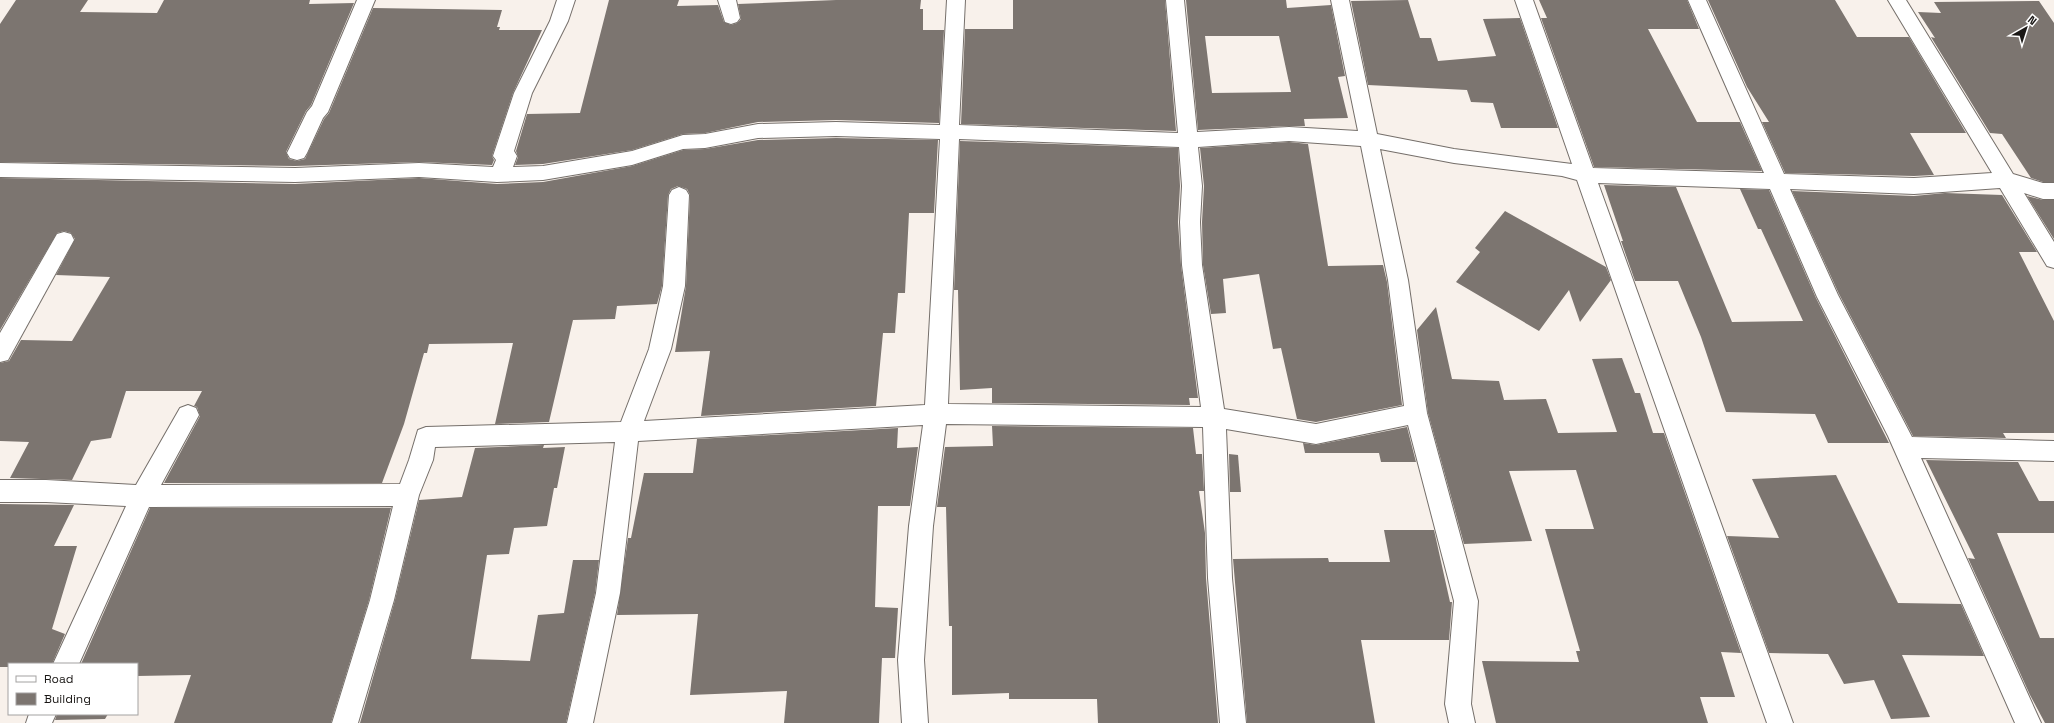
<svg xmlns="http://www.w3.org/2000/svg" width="2054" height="723" font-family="'Space Grotesk',sans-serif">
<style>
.building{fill:#7c7570;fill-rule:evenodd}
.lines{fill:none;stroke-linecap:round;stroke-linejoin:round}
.street-casing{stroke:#756f6a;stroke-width:2}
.street{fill:#fff;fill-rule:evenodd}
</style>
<rect width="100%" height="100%" fill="#f8f1eb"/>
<!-- building -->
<g class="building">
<path d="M16,0H88L80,12L157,13L164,0H310L309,4L354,3L311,105L306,111L286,152L289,159L297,161L305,159L324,119L329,113L373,8L502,10L497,27H500L499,30H542L513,93L492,156L494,160L492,165L419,162L295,166L0,162V24Z"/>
<path d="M609,0H679L677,6L718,5L724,22L731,25L737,23L741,19L738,4L836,0H921L920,9H923V30H944L939,123L836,120L758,122L705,133L683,134L632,150L543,164L515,165L518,157L516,151L527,114L580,113Z"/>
<path d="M1013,0H1165L1176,131L961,124L965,29H1013Z"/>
<path d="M1186,0H1286L1287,8L1331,5L1345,76L1338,77L1348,118L1304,119L1305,126H1289L1198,130ZM1205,36H1279L1291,92L1212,93Z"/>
<path d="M1408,0L1420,38H1431L1438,61L1496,56L1483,19L1520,18L1558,128H1501L1493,103L1471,102L1467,90L1368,85L1351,1Z"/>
<path d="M1539,0H1687L1699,29H1648L1697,122H1740L1762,171L1594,167L1541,18H1547Z"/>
<path d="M1708,0H1835L1857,37H1909L1966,133H1910L1934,175L1914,176L1785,173L1762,122H1769L1747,87Z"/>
<path d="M2039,1L2054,23V182H2043L2031,178L2002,134L1990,133L1931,37L1935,38L1918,12L1941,13L1934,2Z"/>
<path d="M836,138L938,140L934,213H909L905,293H898L895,333H883L876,406L701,416L710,351L675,352L686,286L690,195L687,189L678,186L671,189L668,195L662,286L657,304L617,306L615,319L573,320L549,422L495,424L513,343L429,344L427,353H424L404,424L382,483H164L200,416L197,407L194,406L202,391H126L111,438L91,441L72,480L10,478L29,442L0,441V363L9,361L21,340L72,341L110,277L56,275L75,239L71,233L64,231L57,233L0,330V178L295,184L419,178L497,184L543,182L632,166L683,150L705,149L758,140Z"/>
<path d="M960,141L1178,148L1180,186L1178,222L1181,265L1198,398H1189L1190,405L992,403V388L960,390L958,290H954Z"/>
<path d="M1289,142L1308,144L1328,266L1383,265L1387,282L1402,405L1316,422L1297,419L1281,348L1273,349L1259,274L1223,279L1226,313L1211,314L1203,265L1202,222L1204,186L1200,148Z"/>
<path d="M1604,185L1676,187L1732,322L1803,321L1761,229H1758L1740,189L1769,190L1816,298L1889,443H1828L1815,414L1726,412L1701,337L1678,281H1635L1621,241H1623Z"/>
<path d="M1792,191L1914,196L1945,193L2002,195L2037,252H2019L2054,321V433H2003L2006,438L1913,436L1839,294Z"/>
<path d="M2027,196L2043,200H2054V239Z"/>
<path d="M1505,211L1606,267L1611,280L1580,322L1569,290L1539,331L1456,282L1480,252L1475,248Z"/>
<path d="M1436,307L1452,379L1499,381L1504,400L1546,399L1558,433L1617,432L1592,359L1622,358L1635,393H1640L1653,433H1664L1741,653L1721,652L1735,697H1700L1708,723H1496L1482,661L1579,662L1576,651H1580L1545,529H1594L1576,470L1509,471L1532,541L1464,544L1428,413L1417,330Z"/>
<path d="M992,426L1193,428L1196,454H1202L1204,491H1199L1205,533L1206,578L1218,723H1098L1097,699H1009V693L952,695V626H949L946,507H937L945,447L993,446Z"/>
<path d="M1407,427L1416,462H1381L1379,453H1305L1303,443L1316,445Z"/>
<path d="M898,428L897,448L918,447L910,506H878L875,607L898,608L895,658H882L879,723H784L787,691L690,695L698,614L617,615L628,538H631L644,473H693L697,439Z"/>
<path d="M544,445L543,448L565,447L557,488H554L547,526L514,528L509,554L487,555L471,659L530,661L538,615L564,613L573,560H599L595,593L566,723H360L395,600L419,500L462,497L475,448Z"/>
<path d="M1229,454L1238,455L1241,492H1230Z"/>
<path d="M1926,460L2018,462L2039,501H2054V533H1997L2040,638H2054V723H2045L2030,695L1968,558L1975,559Z"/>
<path d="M1836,475L1898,603L1961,604L1984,656L1902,655L1930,717L1891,719L1874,680L1844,684L1828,654L1769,653L1727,536L1779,538L1752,479Z"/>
<path d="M0,504L74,505L54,546H77L52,629L65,634L52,664H9V667H0Z"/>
<path d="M150,508H391L369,600L331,723H174L191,675L137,676V664H81Z"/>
<path d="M1384,530H1434L1450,602H1452L1449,640H1361L1375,723H1247L1233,559L1328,558L1329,562H1390Z"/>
<path d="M57,714H108L105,719L55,720Z"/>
</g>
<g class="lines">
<defs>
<g id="street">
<path d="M357,0H375L328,112L323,118L307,153L304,158L297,160L290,158L287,153L307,112L312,106Z"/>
<path d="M557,0H575L568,21L532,93L514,151L517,156L513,167L543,166L632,151L683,135L705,134L758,124L836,122L940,125L947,0H965L959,125L1178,133L1166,0H1184L1197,132L1289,127L1358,131L1331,0H1349L1377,134L1454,149L1572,164L1515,0H1533L1593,168L1764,173L1688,0H1706L1784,174L1914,178L1992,173L1888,0H1906L2013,174L2043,183H2054V199H2043L2024,193L2054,242V268L2047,266L2000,188L1914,194L1790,189L1838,295L1912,437L2054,441V461L1921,458L2041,723H2015L1888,436L1817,297L1770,189L1598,183L1793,723H1767L1577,180L1562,176L1454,163L1380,149L1408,280L1427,413L1478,601L1471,704L1475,723H1449L1445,704L1454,601L1408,425L1316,444L1226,429L1232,578L1246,723H1220L1208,578L1203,427L946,424L933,526L924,660L928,723H902L898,660L909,526L923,425L638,441L620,593L593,723H567L596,593L615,442L435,447L433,460L419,495L394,600L358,723H332L370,600L393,506L149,507L79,664H53L126,506L46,502H0V480H46L136,485L180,408L188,405L196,408L199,415L161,485L400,484L409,460L418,430L426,427L621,422L649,349L663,286L669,195L672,190L679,187L686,190L689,195L685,286L671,349L644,421L925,405L940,139L836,136L758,138L705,148L683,149L632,165L543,180L497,182L419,177L295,182L0,177V163L295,168L419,163L493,167L496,160L493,156L514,93L550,21ZM959,139L1179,147L1182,186L1180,222L1182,265L1201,407L948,404ZM1289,141L1361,146L1388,280L1404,406L1316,424L1224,409L1202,265L1200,222L1202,186L1198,147Z"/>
<path d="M718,0H736L740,18L737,22L731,24L725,22Z"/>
<path d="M64,232L71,234L74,240L8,360L0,362V333L57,234Z"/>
<path d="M29,714H56L52,723H26Z"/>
</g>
</defs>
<!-- street casing -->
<use href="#street" class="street-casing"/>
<!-- street -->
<use href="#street" class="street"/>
</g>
<!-- legend -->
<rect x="8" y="663" width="130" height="52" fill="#ffffff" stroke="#a3a2a1"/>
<rect x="16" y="676" width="20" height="6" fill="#ffffff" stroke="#a3a2a1"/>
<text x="44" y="683" font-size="12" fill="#1a1715">Road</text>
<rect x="16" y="693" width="20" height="12" fill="#7c7570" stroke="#a3a2a1"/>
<text x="44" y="703" font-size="12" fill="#1a1715">Building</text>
<!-- north arrow -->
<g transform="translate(2026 28) rotate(39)" stroke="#ffffff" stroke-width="3" paint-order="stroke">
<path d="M0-3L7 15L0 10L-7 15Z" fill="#1a1715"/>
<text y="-6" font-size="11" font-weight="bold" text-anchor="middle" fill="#1a1715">N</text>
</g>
</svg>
